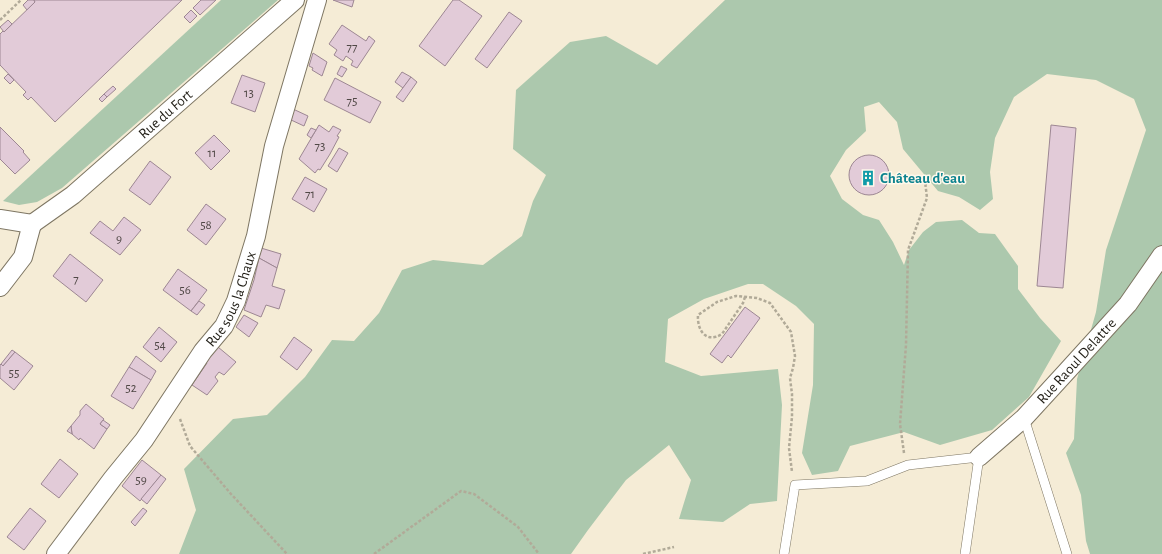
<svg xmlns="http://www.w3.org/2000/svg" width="1162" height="554" font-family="'Alegreya Sans',sans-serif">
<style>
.green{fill:#acc8ad}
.building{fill:#e2cbd8;stroke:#9d8793}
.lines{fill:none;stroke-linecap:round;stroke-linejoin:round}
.lane-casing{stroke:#7e7663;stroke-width:10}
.street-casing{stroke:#7e7663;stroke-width:20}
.path{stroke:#b1aa98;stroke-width:2.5;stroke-dasharray:3 2;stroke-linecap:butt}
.lane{stroke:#fff;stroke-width:9}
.street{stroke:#fff;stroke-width:18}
.labels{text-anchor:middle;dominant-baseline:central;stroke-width:3;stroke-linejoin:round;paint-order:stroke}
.number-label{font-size:13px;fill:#504846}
.street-label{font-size:15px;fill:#201d15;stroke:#fff9ec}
.culture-label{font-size:15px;font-weight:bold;fill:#0d838f;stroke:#fff9ec;text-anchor:start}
</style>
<rect width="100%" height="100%" fill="#f5ecd6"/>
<!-- green -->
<g class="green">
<path d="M221,0H278L62,188L37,202L19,205L3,201Z"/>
<path d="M725,0H1162V554H1090L1086,541L1081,495L1066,453L1074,439L1077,379L1096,312L1106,250L1146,130L1134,99L1096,80L1047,74L1014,97L995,138L990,172L993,199L980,210L959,197L938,191L903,149L897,122L879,102L864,107L866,131L846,150L830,176L842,199L863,215L879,220L893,242L904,265L909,250L923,232L936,222L962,220L979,233L995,234L1018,266V289L1040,318L1061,341L1029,397L992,430L940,445L904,432L850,446L838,471L812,475L802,453L813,385L814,324L796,306L763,284H748L704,299L668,319L665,362L701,376L778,369L782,405L777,501L750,504L723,522L679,519L691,480L669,445L626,480L588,530L571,554H179L196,510L184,469L233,419L267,415L305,377L332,340L354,341L379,313L402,270L433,260L483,265L522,236L533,201L546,175L513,149L516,90L570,42L606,36L657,65Z"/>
</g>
<!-- building -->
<g class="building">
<path d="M28,0H34L35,2L27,10L23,5Z"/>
<path d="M34,0H182L55,122L31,97L28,100L23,95L26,92L0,65V34L3,31L4,32L35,2Z"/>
<path d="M201,0H216L200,15L193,8Z"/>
<path d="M333,0H354L352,7Z"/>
<path d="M453,0H459L482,16L445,66L419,46Z"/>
<path d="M191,10L197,16L190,23L184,17Z"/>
<path d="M509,12L522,21L487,68L475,59Z"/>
<path d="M8,20L12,24L4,32L0,27Z"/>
<path d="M342,25L366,41L369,36L375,41L357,68L351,65L353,61L346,56L343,61L334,55L337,50L329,44Z"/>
<path d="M313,53L327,62L322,76L312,70L313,68L309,66Z"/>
<path d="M341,66L347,69L342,77L337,74Z"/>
<path d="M402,72L411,77L403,88L395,82Z"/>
<path d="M8,74L14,80L10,84L4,78Z"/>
<path d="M242,75L265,83L255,112L231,103Z"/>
<path d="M411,77L417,82L403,102L396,97Z"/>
<path d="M335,78L381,102L370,123L324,100Z"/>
<path d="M113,86L116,89L107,97L104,94Z"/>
<path d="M104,94L107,97L102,102L99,99Z"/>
<path d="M293,109L308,116L304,126L289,119Z"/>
<path d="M319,125L329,132L333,126L341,130L337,136L339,137L330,154L320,170L318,169L315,173L299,159Z"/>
<path d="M1051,125L1076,128L1063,288L1037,286Z"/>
<path d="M0,127L24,151L23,152L30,160L15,174L0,159Z"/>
<path d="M311,128L316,130L311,138L307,135Z"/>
<path d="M214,135L230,151L211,170L195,153Z"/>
<path d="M339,148L348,153L337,172L328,166Z"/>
<circle cx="869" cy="175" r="20"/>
<path d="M150,161L171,177L150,205L129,190Z"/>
<path d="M305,177L327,189L314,212L292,199Z"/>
<path d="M206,204L226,219L206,245L187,230Z"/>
<path d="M124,217L141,230L120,255L90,233L100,221L113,231Z"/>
<path d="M261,248L281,254L277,268L259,258Z"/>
<path d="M70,254L103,280L86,302L53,276Z"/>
<path d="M259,258L277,268L272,286L285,290L279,309L266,305L261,317L244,310L254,280Z"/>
<path d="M178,269L207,290L191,311L163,290Z"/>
<path d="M199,301L205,305L197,315L191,311Z"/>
<path d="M745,307L760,318L731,358L728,355L722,363L710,354Z"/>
<path d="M244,315L258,323L249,337L236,327Z"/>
<path d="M159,327L177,342L161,362L143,347Z"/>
<path d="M294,337L312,350L297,370L280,357Z"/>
<path d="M218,347L236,362L224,375L219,372L215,377L218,381L207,395L192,385L207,363L206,362Z"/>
<path d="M12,350L15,352L3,366L1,364Z"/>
<path d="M15,352L33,366L14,390L0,378V365L1,364L3,366Z"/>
<path d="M136,356L156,371L151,380L129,367Z"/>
<path d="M129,367L151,380L133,409L111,396Z"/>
<path d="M86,404L104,419L100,424L107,429L94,449L80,438L79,440L72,434L71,426L80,415V411Z"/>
<path d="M103,420L110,425L107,429L100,424Z"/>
<path d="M71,426L72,434L67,431Z"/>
<path d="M60,459L78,474L59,498L41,484Z"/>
<path d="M142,460L161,475L140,501L122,486Z"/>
<path d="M161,475L166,479L147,504L141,499Z"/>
<path d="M30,508L46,521L24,550L7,537Z"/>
<path d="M143,508L147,511L135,526L131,522Z"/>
</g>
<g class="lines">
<defs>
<g id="lane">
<path d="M1024,418L1067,554"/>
<path d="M784,554L795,485L867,481L908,465L979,457L965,554"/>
</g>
<g id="street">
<path d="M0,219L32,224"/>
<path id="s1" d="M32,224L73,195L295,0"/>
<path d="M0,287L23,257L32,224"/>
<path id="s2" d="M979,457L1024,418L1068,370L1128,304L1162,255"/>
<path id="s3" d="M56,554L113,478L144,440L203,351L224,326L236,301L256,236L274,146L317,0"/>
</g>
</defs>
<!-- lane casing -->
<use href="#lane" class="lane-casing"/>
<!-- street casing -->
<use href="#street" class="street-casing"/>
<!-- path -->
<g class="path">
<path d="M0,20L21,0"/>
<path d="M745,297L743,303L722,334C706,344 697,330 698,315L717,302L736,296L757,298L770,303L791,332L795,356L793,368L790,378L792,394V417L789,448L792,472"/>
<path d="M180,419L190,446L231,494L287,554"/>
<path d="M904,453L900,424L906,345L908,250L927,198L925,181"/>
<path d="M374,554L461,491L474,494L518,527L539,554"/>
<path d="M643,554L674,547"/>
</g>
<!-- lane -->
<use href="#lane" class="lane"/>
<!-- street -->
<use href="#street" class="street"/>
</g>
<!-- icons -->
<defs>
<symbol id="building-bare" viewBox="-9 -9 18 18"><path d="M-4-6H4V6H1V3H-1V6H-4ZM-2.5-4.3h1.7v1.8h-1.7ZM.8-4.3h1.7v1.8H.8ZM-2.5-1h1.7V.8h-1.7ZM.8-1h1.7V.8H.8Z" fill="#0f9aa8" stroke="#fff9ec" stroke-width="2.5" paint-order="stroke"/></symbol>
</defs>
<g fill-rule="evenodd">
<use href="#building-bare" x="857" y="167" width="22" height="22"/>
</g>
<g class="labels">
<!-- number labels -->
<g class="number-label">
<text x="352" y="47">77</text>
<text x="249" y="93">13</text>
<text x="352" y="101">75</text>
<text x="320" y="146">73</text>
<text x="212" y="153">11</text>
<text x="310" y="194">71</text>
<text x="206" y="225">58</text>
<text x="119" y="239">9</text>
<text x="76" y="279">7</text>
<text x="185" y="290">56</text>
<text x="160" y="345">54</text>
<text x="14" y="373">55</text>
<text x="131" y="388">52</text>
<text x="141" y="480">59</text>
</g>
<!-- street labels -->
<g class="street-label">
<text stroke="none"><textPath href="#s1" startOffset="173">Rue du Fort</textPath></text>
<text stroke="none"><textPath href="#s3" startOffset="311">Rue sous la Chaux</textPath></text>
<text stroke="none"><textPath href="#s2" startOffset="137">Rue Raoul Delattre</textPath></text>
</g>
<!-- culture labels -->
<g class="culture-label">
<text x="880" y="178">Château d'eau</text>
</g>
</g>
</svg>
